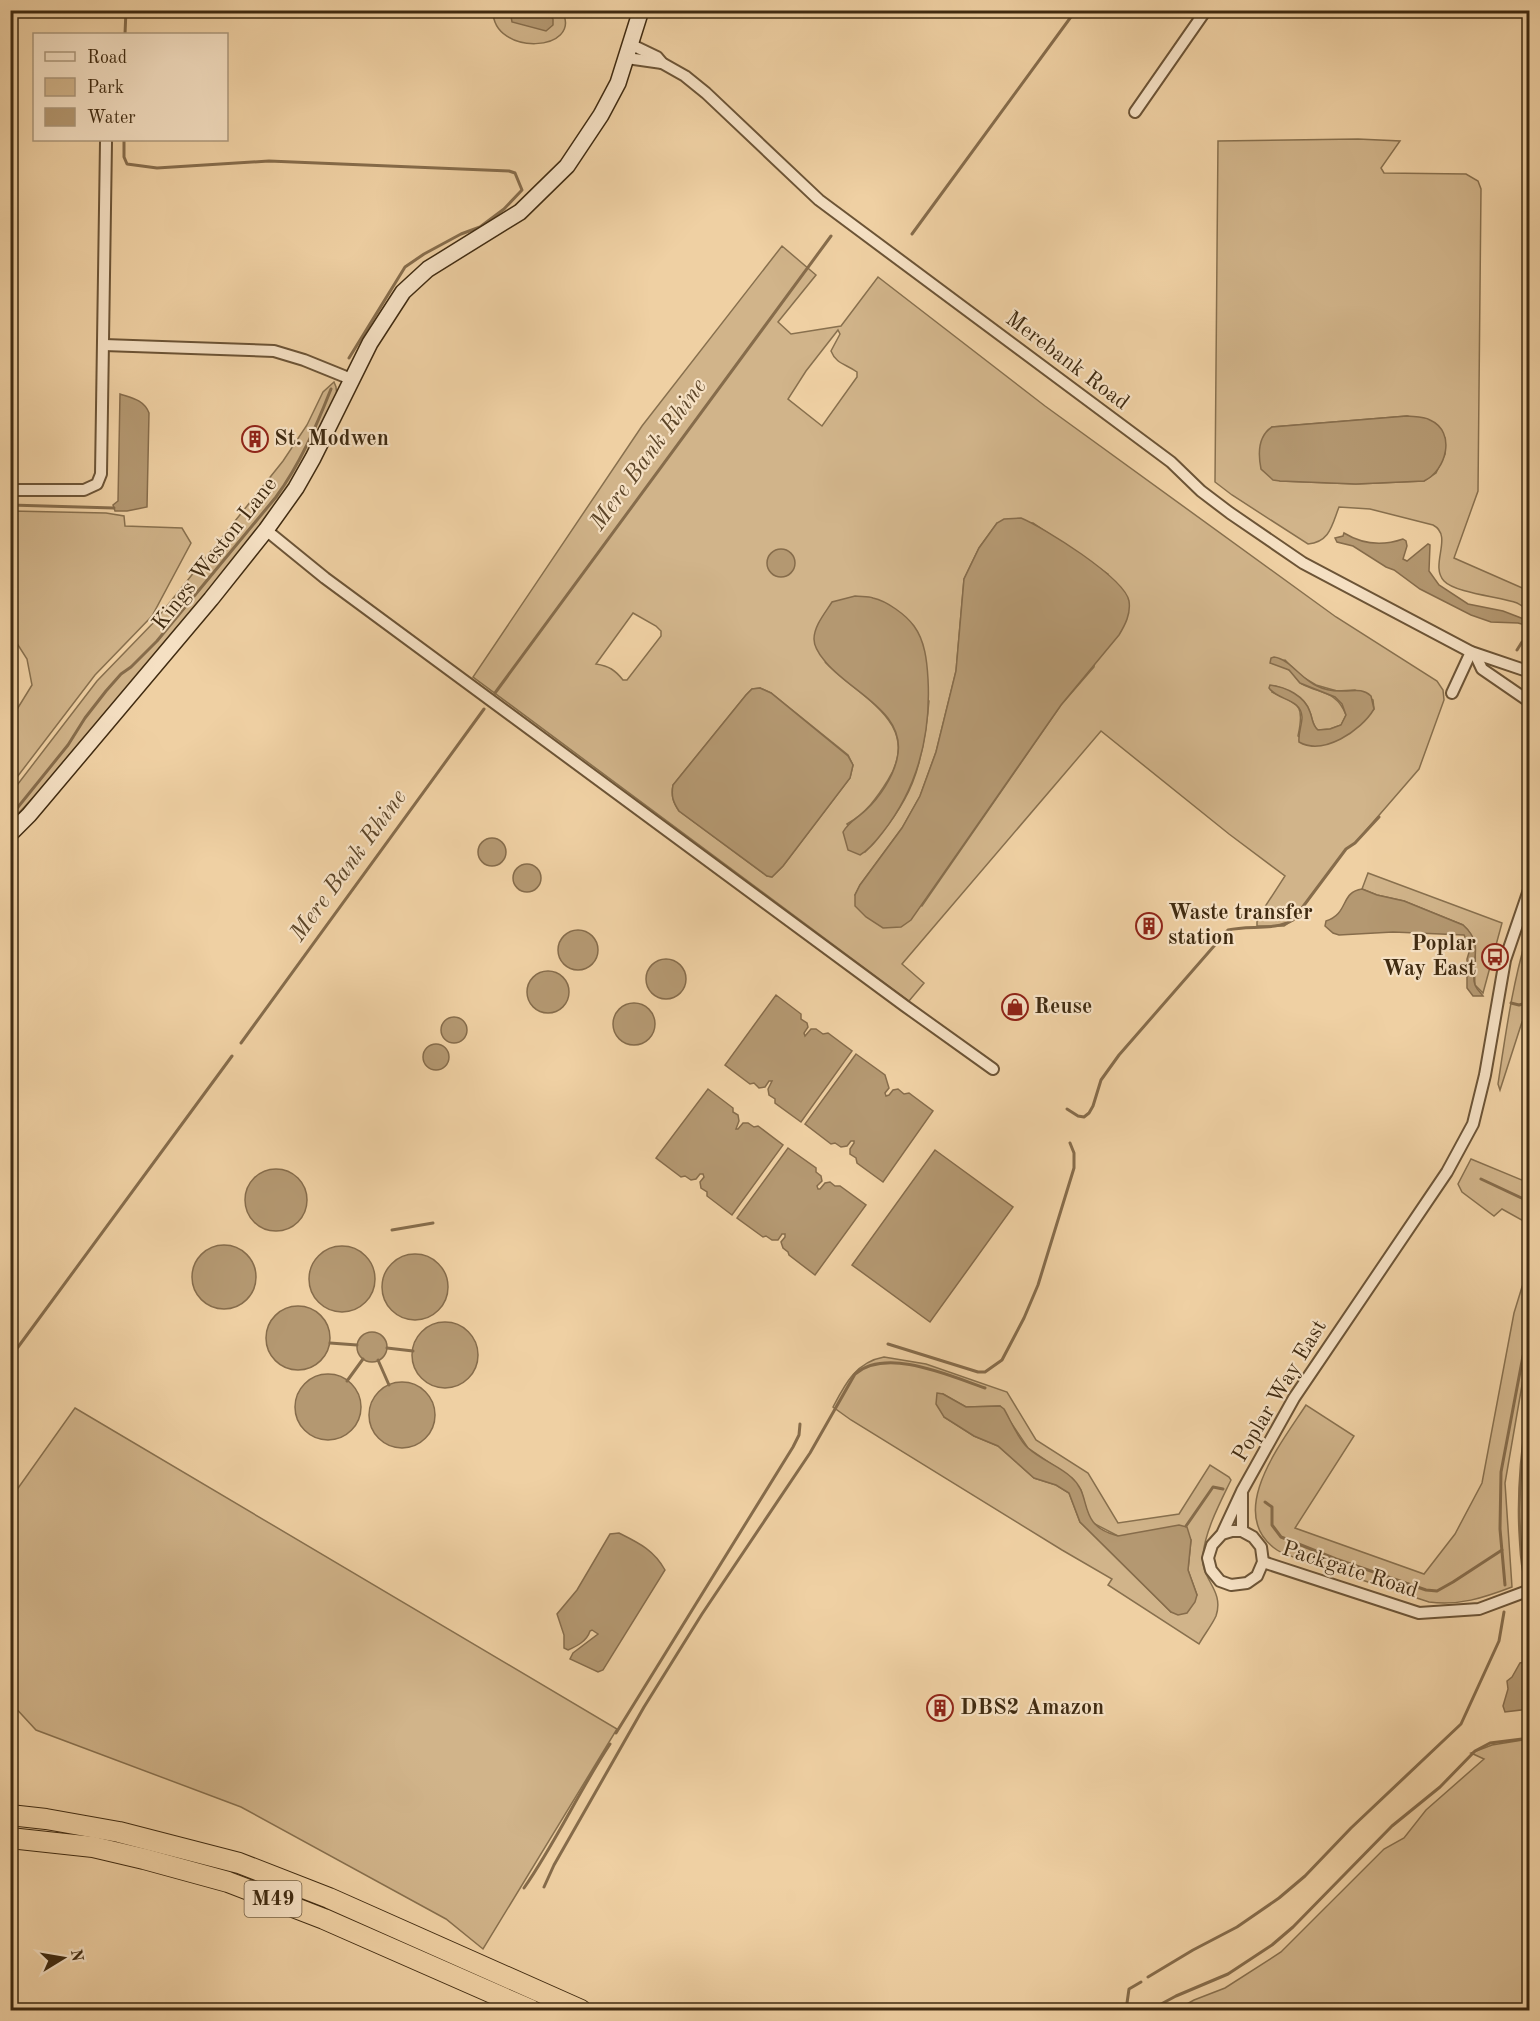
<svg xmlns="http://www.w3.org/2000/svg" width="1540" height="2021" font-family="'Old Standard TT',serif">
<style>
.green{fill:#d1b48a;stroke:#88704e;stroke-width:1.5;fill-rule:evenodd}
.water{fill:#b49871;stroke:#866c4b;stroke-width:1.5}
.lines{fill:none;stroke-linecap:round;stroke-linejoin:round}
.stream{stroke:#866c4b;stroke-width:3}
.street-casing{stroke:#6c5436;stroke-width:14}
.secondary-casing{stroke:#402b11;stroke-width:18}
.highway-casing{stroke:#402b11;stroke-width:22}
.street{stroke:#f5e0c3;stroke-width:10}
.secondary{stroke:#f5e0c3;stroke-width:15}
.highway{stroke:#efd0a3;stroke-width:20}
.labels{text-anchor:middle;dominant-baseline:central;stroke-width:4.5;stroke-linejoin:round;paint-order:stroke}
.shield{fill:#f5e0c3;stroke:#766146;stroke-width:1.5}
.shield-label{font-size:21px;font-weight:bold;fill:#402b11}
.street-label{font-size:22px;fill:#402b11;stroke:#f5e0c3}
.poi-label{font-size:22px;font-weight:bold;fill:#402b11;stroke:#f5e0c3;text-anchor:start}
.water-label{font-size:24px;font-style:italic;fill:#5d4629;stroke:#f5e0c3}
</style>
<rect width="100%" height="100%" fill="#efd0a3"/>
<filter id="stains"><feTurbulence type="fractalNoise" baseFrequency=".00333" numOctaves="4"/><feColorMatrix values="0 0 0 0 .2 0 0 0 0 .09 0 0 0 0 .02 0 0 0 .5 -.17"/></filter>
<radialGradient id="worn" r=".72"><stop offset=".6" stop-color="#630" stop-opacity="0"/><stop offset="1" stop-color="#630" stop-opacity=".3"/></radialGradient>
<!-- green -->
<g class="green">
<path d="M493,11H562C584,52 493,57 493,11Z"/>
<path d="M1358,139L1400,141L1381,168L1384,173L1466,174L1478,181L1481,189L1478,491L1454,558L1529,591V610C1525,608 1521,605 1517,603C1501,597 1455,593 1444,581C1429,565 1454,536 1433,525L1370,509L1339,507C1332,525 1330,542 1308,544L1232,495L1215,482L1218,141ZM1407,416L1437,425L1445,438V454L1436,473L1424,481L1356,484L1280,481L1272,427Z"/>
<path d="M782,246L816,275L778,322L791,334L841,326L878,277L1045,406L1336,617L1437,681L1443,690L1444,700L1419,769L1355,843L1346,849L1293,920L1284,926H1257V919L1285,876L1229,834L1101,731L902,964L924,983L909,1001L473,677L642,426ZM838,330L840,334L831,351C836,364 846,364 857,372V377L822,426L788,399L806,371ZM997,523H1033L1108,574L1094,667L1061,705L922,906L855,895L860,885L902,828L920,796L936,752L956,671L964,579L979,548ZM633,613L656,626L661,631V636L627,680H623C615,670 609,666 596,664ZM1285,660L1301,676L1316,685L1337,691L1355,690L1373,700L1374,709C1356,729 1339,743 1312,746L1298,736C1305,704 1299,705 1272,692L1275,686C1289,690 1305,697 1310,712C1313,720 1312,725 1318,730L1330,729L1341,725L1346,715C1337,691 1321,694 1302,684C1297,681 1296,677 1293,673C1287,667 1278,665 1271,663ZM825,662L929,701C923,768 912,802 865,852L847,824C866,813 877,798 888,780C924,722 858,697 825,662ZM760,688L771,693L848,755L853,765L850,778L783,866L772,877L767,876L679,811C673,802 671,796 673,785L746,695L752,689Z"/>
<path d="M334,382L336,387L337,397L297,476L266,523L48,782L11,821V793L97,681L155,621L283,461L307,425L323,392Z"/>
<path d="M11,511L106,513L124,516L125,526L182,528L191,543L152,616L95,675L11,785V719L32,685L27,659L11,634Z"/>
<path d="M1368,873L1502,923L1483,993L1475,985C1473,963 1482,941 1463,925L1404,901L1377,895L1362,889Z"/>
<path d="M1529,929V1021L1522,1022L1500,1090L1498,1084C1506,1031 1513,980 1529,929Z"/>
<path d="M1471,1159L1529,1183V1224L1502,1209L1494,1216L1462,1192L1458,1184Z"/>
<path d="M1529,1261V1352L1526,1362L1505,1483L1512,1587C1483,1598 1459,1606 1429,1602L1298,1559C1292,1556 1283,1554 1277,1550C1224,1514 1282,1442 1306,1405L1354,1436L1295,1528L1424,1574L1455,1534L1482,1483L1514,1313L1526,1274L1523,1271Z"/>
<path d="M884,1357L926,1364L1007,1392L1036,1440L1088,1473L1118,1523L1179,1514L1210,1465L1229,1477L1231,1480C1220,1503 1206,1529 1203,1554C1199,1579 1225,1589 1216,1616C1212,1625 1204,1635 1199,1644L1108,1585L1112,1579L1062,1550L851,1420L833,1407C845,1384 856,1362 884,1357ZM943,1394L966,1407L1000,1406L1028,1448L1072,1478L1081,1490L1089,1519L1093,1523L1118,1536L1191,1540L1188,1570L1197,1595L1171,1612L1080,1522L1069,1493L1056,1485L1034,1478L998,1446L974,1436L944,1417Z"/>
<path d="M75,1408L617,1729L483,1949L446,1919L241,1807L36,1730L11,1703V1498Z"/>
<path d="M1529,1739V2010H1176L1194,2000L1225,1988L1281,1952L1384,1849L1404,1838L1426,1810L1484,1759L1471,1753L1492,1745Z"/>
</g>
<!-- water -->
<g class="water">
<path d="M510,11H546L553,19V25L546,31L512,22Z"/>
<path d="M120,394C132,398 144,400 149,413L147,507L127,511H115L113,505L118,501Z"/>
<path d="M1407,416C1414,417 1423,416 1430,420C1457,432 1446,471 1424,481L1356,484L1280,481L1273,480L1261,469C1258,454 1258,436 1272,427Z"/>
<path d="M1021,518C1043,527 1125,578 1129,601C1131,614 1125,625 1119,635L1061,705L911,920L901,927L883,928L866,917L855,906V895L860,885L902,828L920,796L936,752L956,671L964,579L979,548L997,523L1004,519Z"/>
<path d="M1344,533C1362,544 1383,546 1403,539L1406,541L1407,546L1403,559L1407,561L1428,544L1430,545L1429,571L1439,585L1468,604L1503,611L1529,621V626L1518,623L1491,622L1471,615L1420,589L1394,570L1386,567L1353,546L1337,542L1335,538L1343,536Z"/>
<circle cx="781" cy="563" r="14"/>
<path d="M855,596C861,597 868,596 873,598C887,601 906,615 914,626C925,641 927,661 928,679C931,736 918,787 883,832C876,841 869,850 860,855L848,850L843,832C849,821 858,818 866,810C880,797 893,777 897,759C909,711 847,691 824,660C819,654 814,647 814,639C814,626 825,613 832,602Z"/>
<path d="M1274,657C1290,659 1301,679 1317,686C1323,689 1332,691 1340,691C1352,692 1361,687 1371,696L1374,709C1361,731 1323,756 1299,742C1298,733 1302,725 1302,717C1301,698 1278,701 1269,688L1270,685C1286,687 1305,696 1310,712C1313,720 1312,725 1318,730L1330,729L1341,725L1346,715L1342,704L1335,697L1300,683L1289,670L1270,663L1271,658Z"/>
<path d="M760,688L771,693L848,756L853,765L850,778L783,866L772,877L767,876L679,811C673,802 671,796 673,785L746,695L752,689Z"/>
<circle cx="492" cy="852" r="14"/>
<circle cx="527" cy="878" r="14"/>
<path d="M1362,889L1377,895L1404,901L1463,925C1487,946 1468,963 1475,985C1477,990 1481,993 1483,996H1473L1467,988V959L1470,949L1464,935L1393,932L1339,935L1333,933L1325,926L1326,921C1349,914 1340,892 1362,889Z"/>
<circle cx="578" cy="950" r="20"/>
<circle cx="666" cy="979" r="20"/>
<circle cx="548" cy="992" r="21"/>
<path d="M776,995L801,1014V1019L807,1023L808,1027L804,1033L805,1036L811,1029H816L823,1034L828,1033L852,1051L801,1122L775,1103V1099L769,1095L768,1089L772,1081H769L765,1087L759,1088L754,1083L750,1084L725,1065Z"/>
<circle cx="634" cy="1024" r="21"/>
<circle cx="454" cy="1030" r="13"/>
<circle cx="436" cy="1057" r="13"/>
<path d="M856,1054L885,1075L889,1088L885,1093L886,1096L889,1095L893,1090L898,1089L904,1094L909,1093L933,1111L883,1182L857,1163L856,1158L850,1154V1149L854,1143V1141H851L847,1146L841,1147L835,1143L831,1144L805,1124Z"/>
<path d="M708,1089L733,1108V1112L738,1115L739,1121L736,1129H738L743,1123H748L754,1127L758,1126L783,1145L732,1215L707,1196V1192L701,1188L700,1182L704,1177L703,1174H700L696,1179L691,1180L685,1176L681,1177L656,1158Z"/>
<path d="M788,1148L816,1168V1172L821,1176L822,1181L817,1186L818,1189H820L825,1183L830,1182L835,1186H840L866,1205L815,1275L789,1255L788,1252L783,1248L781,1242L785,1237V1234H782L778,1240H772L766,1236L763,1237L737,1218Z"/>
<path d="M935,1150L1013,1207L930,1322L852,1265Z"/>
<circle cx="276" cy="1200" r="31"/>
<circle cx="224" cy="1277" r="32"/>
<circle cx="342" cy="1279" r="33"/>
<circle cx="415" cy="1287" r="33"/>
<circle cx="298" cy="1338" r="32"/>
<circle cx="445" cy="1355" r="33"/>
<circle cx="372" cy="1347" r="15"/>
<circle cx="328" cy="1407" r="33"/>
<circle cx="402" cy="1415" r="33"/>
<path d="M937,1393L943,1394L966,1407L1000,1406L1004,1409C1011,1421 1018,1439 1028,1448C1041,1460 1059,1466 1071,1477C1094,1496 1075,1525 1118,1536L1179,1525L1187,1527L1191,1540L1188,1570L1197,1595L1195,1602L1187,1613L1178,1615L1171,1612L1080,1522L1069,1493L1056,1485L1034,1478L998,1446L974,1436L944,1417L936,1404Z"/>
<path d="M619,1533C639,1543 654,1550 665,1570L603,1670L598,1672L570,1659L573,1653L598,1634L592,1630L590,1631C587,1641 577,1646 568,1650L564,1648V1635L557,1614L577,1590L610,1534Z"/>
<path d="M1524,1662L1529,1680V1709L1505,1712L1503,1706L1508,1689L1507,1681L1512,1677L1520,1663Z"/>
</g>
<g class="lines">
<!-- stream -->
<g class="stream">
<path d="M125,34L126,10"/>
<path d="M124,140V157L127,164L157,168L269,161L509,171L515,173L522,190L504,209L480,227L461,234L424,254L405,267L349,358"/>
<path d="M912,234L1076,10"/>
<path d="M10,505L114,508"/>
<path d="M1517,650L1522,642L1530,641"/>
<path d="M495,693L831,236"/>
<path d="M10,817L68,745L85,718L106,691L121,674L131,667L157,641L276,497C300,464 316,427 331,389"/>
<path d="M1511,1003L1519,1005L1530,1002"/>
<path d="M241,1043L484,709"/>
<path d="M1067,1109L1078,1116L1084,1117L1089,1113L1093,1106L1101,1080L1119,1055L1228,930C1249,925 1275,931 1293,920L1346,849L1355,843L1379,817"/>
<path d="M1481,1179L1530,1202"/>
<path d="M392,1230L433,1223"/>
<path d="M330,1343L357,1345"/>
<path d="M888,1344L978,1372H985L1002,1360L1024,1318L1038,1285L1074,1168V1153L1070,1143"/>
<path d="M387,1348L413,1351"/>
<path d="M10,1358L232,1056"/>
<path d="M378,1360L389,1385"/>
<path d="M347,1381L363,1359"/>
<path d="M1265,1502L1272,1507V1525L1281,1537L1336,1559L1426,1590L1437,1591L1453,1582L1502,1550"/>
<path d="M1186,1526L1213,1487L1223,1489"/>
<path d="M1525,1578C1521,1564 1521,1551 1520,1536C1517,1489 1522,1444 1530,1397"/>
<path d="M1505,1585L1500,1529L1501,1472L1523,1356L1530,1335"/>
<path d="M616,1733L793,1447L799,1435L800,1424"/>
<path d="M544,1887L554,1865L644,1707L702,1614L810,1453L855,1374C887,1347 950,1376 985,1388"/>
<path d="M524,1888C556,1842 579,1791 610,1744"/>
<path d="M1148,1977L1193,1950L1237,1927L1279,1898L1305,1876L1351,1828L1461,1724L1499,1641L1504,1612"/>
<path d="M1126,2010L1129,1989L1141,1982"/>
<path d="M1150,2010L1176,1996L1228,1974L1272,1945L1293,1927L1392,1826L1440,1787L1475,1751L1490,1743L1530,1738"/>
</g>
<defs>
<g id="street">
<path d="M632,45L657,57L662,63L685,76L706,93L819,200L1171,462L1201,491L1230,513L1303,563L1471,652L1530,672"/>
<path d="M627,58L662,63"/>
<path d="M1135,112L1206,10"/>
<path d="M104,345L274,351L304,360L351,379"/>
<path d="M10,490H84L97,484L101,474L106,142"/>
<path d="M266,530L325,578L905,1006L993,1069"/>
<path d="M1475,654L1482,669L1530,702"/>
<path d="M1452,693L1471,652"/>
<path d="M1242,1494V1531"/>
<path d="M1222,1534L1232,1531H1242L1253,1537L1261,1547L1263,1562L1257,1576L1247,1583L1231,1585L1220,1581L1211,1570L1208,1558L1212,1545L1222,1534L1242,1491L1294,1398L1447,1172L1473,1124L1485,1075L1505,960L1530,887"/>
<path d="M1263,1562L1419,1613L1479,1609L1530,1590"/>
</g>
<path id="secondary" d="M10,834L29,815L211,599L266,530L296,488L313,458L370,343L403,292L428,269L520,212L567,166L601,115L618,83L641,10"/>
<g id="highway">
<path d="M10,1815L46,1819L119,1832L239,1863L329,1898L581,2010"/>
<path d="M10,1838L93,1847L144,1859L228,1882L324,1919L531,2010"/>
</g>
</defs>
<!-- street casing -->
<use href="#street" class="street-casing"/>
<!-- secondary casing -->
<use href="#secondary" class="secondary-casing"/>
<!-- highway casing -->
<use href="#highway" class="highway-casing"/>
<!-- street -->
<use href="#street" class="street"/>
<!-- secondary -->
<use href="#secondary" class="secondary"/>
<!-- highway -->
<use href="#highway" class="highway"/>
</g>
<!-- icons -->
<defs>
<symbol id="building-ring" viewBox="-11 -11 22 22"><circle r="9.5" fill="#f5e0c3" stroke="#8f2418" stroke-width="1.5"/><path d="M-4-6H4V6H1V3H-1V6H-4ZM-2.5-4.3h1.7v1.8h-1.7ZM.8-4.3h1.7v1.8H.8ZM-2.5-1h1.7V.8h-1.7ZM.8-1h1.7V.8H.8Z" fill="#8f2418"/></symbol>
<symbol id="bus-ring" viewBox="-11 -11 22 22"><circle r="9.5" fill="#f5e0c3" stroke="#8f2418" stroke-width="1.5"/><path d="M-5-6H5V4H4V6H2V4H-2V6H-4V4H-5ZM-3.5-4V0h7V-4ZM-3.5 1.2v1.5H-2V1.2ZM2 1.2v1.5H3.5V1.2Z" fill="#8f2418"/></symbol>
<symbol id="shop-ring" viewBox="-11 -11 22 22"><circle r="9.5" fill="#f5e0c3" stroke="#8f2418" stroke-width="1.5"/><path d="M-5-2.5h2.3a2.7 3.5 0 0 1 5.4 0H5L5.5 6h-11ZM-1.5-2.5h3a1.5 2.3 0 0 0-3 0Z" fill="#8f2418"/></symbol>
</defs>
<g fill-rule="evenodd">
<use href="#building-ring" x="240" y="424" width="30" height="30"/>
<use href="#building-ring" x="1134" y="911" width="30" height="30"/>
<use href="#bus-ring" x="1480" y="942" width="30" height="30"/>
<use href="#shop-ring" x="1000" y="992" width="30" height="30"/>
<use href="#building-ring" x="925" y="1693" width="30" height="30"/>
</g>
<g class="labels">
<!-- shield labels -->
<rect class="shield" x="244.5" y="1881" width="57" height="36" rx="4.5"/>
<g class="shield-label">
<text x="273" y="1899">M49</text>
</g>
<!-- street labels -->
<g class="street-label">
<text transform="translate(1067 361) rotate(37)">Merebank Road</text>
<text transform="translate(215 554) rotate(-52)">Kings Weston Lane</text>
<text transform="translate(1280 1391) rotate(-59)">Poplar Way East</text>
<text transform="translate(1350 1570) rotate(18)">Packgate Road</text>
</g>
<!-- poi labels -->
<g class="poi-label">
<text x="274" y="439">St. Modwen</text>
<text x="1168" y="913">Waste transfer<tspan x="1168" dy="25">station</tspan></text>
<text x="1476" y="944" text-anchor="end">Poplar<tspan x="1476" dy="25">Way East</tspan></text>
<text x="1034" y="1007">Reuse</text>
<text x="960" y="1708">DBS2 Amazon</text>
</g>
<!-- water labels -->
<g class="water-label">
<text transform="translate(649 455) rotate(-54)">Mere Bank Rhine</text>
<text transform="translate(349 866) rotate(-54)">Mere Bank Rhine</text>
</g>
</g>
<!-- margin -->
<rect width="1540" height="2021" fill="none" stroke="#efd0a3" stroke-width="36"/>
<rect x="12" y="12" width="1516" height="1997" fill="none" stroke="#402b11" stroke-width="3"/>
<rect x="18" y="18" width="1504" height="1985" fill="none" stroke="#402b11" stroke-width="1.5"/>
<!-- legend -->
<rect x="33" y="33" width="195" height="108" fill="#f5e0c3" stroke="#ad987c" stroke-width="1.5"/>
<rect x="45" y="52" width="30" height="9" fill="#f5e0c3" stroke="#ad987c" stroke-width="1.5"/>
<text x="87" y="63" font-size="18" fill="#402b11">Road</text>
<rect x="45" y="78" width="30" height="18" fill="#d1b48a" stroke="#ad987c" stroke-width="1.5"/>
<text x="87" y="93" font-size="18" fill="#402b11">Park</text>
<rect x="45" y="108" width="30" height="18" fill="#b49871" stroke="#ad987c" stroke-width="1.5"/>
<text x="87" y="123" font-size="18" fill="#402b11">Water</text>
<!-- north arrow -->
<g transform="translate(63 1958) rotate(79)" stroke="#f5e0c3" stroke-width="4.5" paint-order="stroke">
<path d="M0-4.5L10 22L0 15L-10 22Z" fill="#402b11"/>
<text y="-9" font-size="16" font-weight="bold" text-anchor="middle" fill="#402b11">N</text>
</g>
<rect width="100%" height="100%" filter="url(#stains)"/>
<rect width="100%" height="100%" fill="url(#worn)"/>
</svg>
